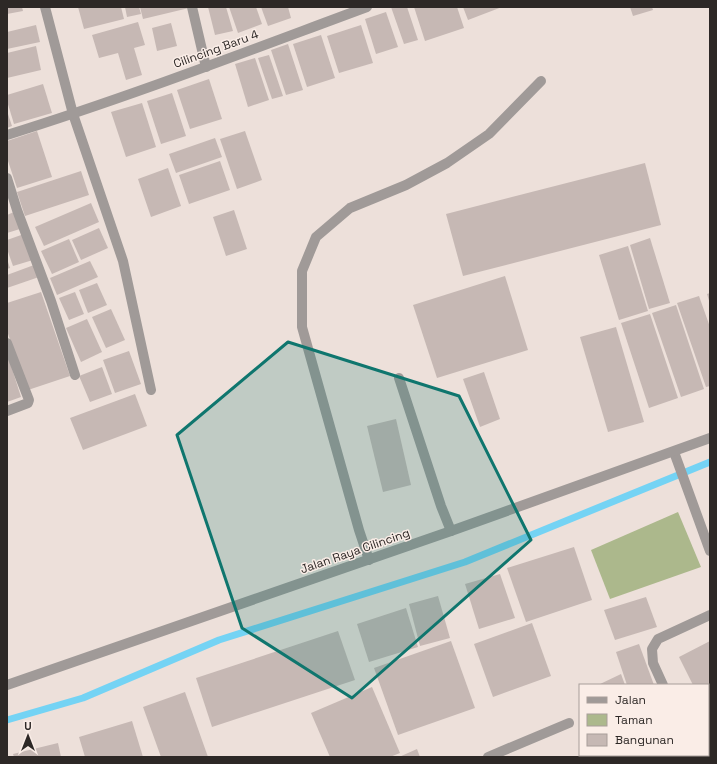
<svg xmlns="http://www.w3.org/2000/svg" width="717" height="764" font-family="'Space Grotesk',sans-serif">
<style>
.green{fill:#acb88c}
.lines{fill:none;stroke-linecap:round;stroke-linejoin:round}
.stream{stroke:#74d3f4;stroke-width:7}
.building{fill:#c6b8b4}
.service{stroke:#a09a98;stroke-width:10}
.minor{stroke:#a09a98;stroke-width:10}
.tertiary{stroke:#a09a98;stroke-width:10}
.marked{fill:#0f766e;fill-opacity:0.2;stroke:#0f766e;stroke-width:3;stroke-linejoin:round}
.labels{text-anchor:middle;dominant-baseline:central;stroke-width:3;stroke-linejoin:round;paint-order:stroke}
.street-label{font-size:12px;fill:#2d2826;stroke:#faede7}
</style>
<rect width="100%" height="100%" fill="#ede0da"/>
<!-- green -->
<path class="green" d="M678,512L701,567L610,599L591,550Z"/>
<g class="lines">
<!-- stream -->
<path class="stream" d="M7,720L83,698L219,640L465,562L710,462"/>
</g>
<!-- building -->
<g class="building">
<path d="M7,7H22L23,11L7,14Z"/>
<path d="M78,7H121L124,19L84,29Z"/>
<path d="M125,7H139L141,14L127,17Z"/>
<path d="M140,7H189V8L143,19Z"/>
<path d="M208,7H226L233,31L215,35Z"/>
<path d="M229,7H256L262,24L238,33Z"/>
<path d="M261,7H288L291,18L268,26Z"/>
<path d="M391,7H407L418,40L404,44Z"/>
<path d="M414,7H457L464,28L425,41Z"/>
<path d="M463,7H502L468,20Z"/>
<path d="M630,7H652L653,10L633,16Z"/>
<path d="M386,12L398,47L376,54L365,19Z"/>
<path d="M138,22L145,45L134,48L142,75L126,80L118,53L99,58L92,35Z"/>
<path d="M171,23L177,46L157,51L152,28Z"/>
<path d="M36,25L40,42L7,49V32Z"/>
<path d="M361,25L373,63L339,73L327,36Z"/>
<path d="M321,35L335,78L307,87L293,44Z"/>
<path d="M288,44L303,90L286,95L271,50Z"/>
<path d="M36,46L41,70L7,78V53Z"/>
<path d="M269,55L283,96L272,99L258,58Z"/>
<path d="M255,58L269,100L248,107L235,64Z"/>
<path d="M209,79L222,119L190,129L177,90Z"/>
<path d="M43,84L52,113L14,124L7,101V95Z"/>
<path d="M172,93L186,136L161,144L147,101Z"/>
<path d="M142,103L156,147L126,157L111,112Z"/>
<path d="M7,111L12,126L7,128Z"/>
<path d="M37,131L52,177L17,188L7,158V141Z"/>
<path d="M245,131L262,180L237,189L220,139Z"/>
<path d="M215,138L222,157L176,173L169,154Z"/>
<path d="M220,161L230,190L189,204L179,175Z"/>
<path d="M645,163L661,225L463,276L446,214Z"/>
<path d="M168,168L181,206L151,217L138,179Z"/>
<path d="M81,171L89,195L25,216L17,192Z"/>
<path d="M91,203L99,222L44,246L35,227Z"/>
<path d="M234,210L247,249L226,256L213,217Z"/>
<path d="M14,212L20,229L7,233V215Z"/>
<path d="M99,228L108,248L81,260L72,240Z"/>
<path d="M24,234L33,260L13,266L7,249V240Z"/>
<path d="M650,238L670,303L649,309L630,245Z"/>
<path d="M69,239L79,262L52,274L41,251Z"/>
<path d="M628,246L648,311L619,320L599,255Z"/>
<path d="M7,259L10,268L7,269Z"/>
<path d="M90,261L98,277L57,295L50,278Z"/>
<path d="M34,265L39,277L7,288V275Z"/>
<path d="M505,276L528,350L437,378L413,305Z"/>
<path d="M97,283L107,305L88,313L79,290Z"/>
<path d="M41,292L70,376L28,390L7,331V303Z"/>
<path d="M75,292L84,314L69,320L59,298Z"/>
<path d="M710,293V304L707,294Z"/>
<path d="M699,296L710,327V386L706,387L677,303Z"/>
<path d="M676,305L704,389L681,397L652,313Z"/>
<path d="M111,309L125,340L106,348L92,317Z"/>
<path d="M650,314L678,398L649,408L621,323Z"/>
<path d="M87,319L102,352L81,362L66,328Z"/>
<path d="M616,327L644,422L608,432L580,337Z"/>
<path d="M129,351L141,384L115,393L103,360Z"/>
<path d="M7,353L21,397L7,402Z"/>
<path d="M102,367L112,394L90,402L79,376Z"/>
<path d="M484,372L500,419L480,427L463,379Z"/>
<path d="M135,394L147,426L83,450L70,418Z"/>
<path d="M396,419L411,485L383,492L367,426Z"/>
<path d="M574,547L592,600L526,622L507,568Z"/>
<path d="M500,574L515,618L479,629L465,584Z"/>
<path d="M438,596L450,638L420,646L409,604Z"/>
<path d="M646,597L657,627L615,640L604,610Z"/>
<path d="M406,608L418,647L369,662L357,624Z"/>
<path d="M532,623L551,676L493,697L474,644Z"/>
<path d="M338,631L355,680L212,727L196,678Z"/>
<path d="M451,641L475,708L398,735L374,668Z"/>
<path d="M710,641V691L708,693V685H693L679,657Z"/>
<path d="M639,644L654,685H627L616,652Z"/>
<path d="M621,674L625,685H598Z"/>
<path d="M372,687L400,753L390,757H330L311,713Z"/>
<path d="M185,692L208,757H161L143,707Z"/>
<path d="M132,721L143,757H85L79,737Z"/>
<path d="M58,743L61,757H14L13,754Z"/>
<path d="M417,749L420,757H399Z"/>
<path d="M646,755H690V757H647Z"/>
</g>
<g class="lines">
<!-- service -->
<g class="service">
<path d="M399,378L441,506L451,531"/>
<path d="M369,560L359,530L302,327V271L316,237L350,208L406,185L447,163L489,134L541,81"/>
</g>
<!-- minor -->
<g class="minor">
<path d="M45,7L73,114L123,261L151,390"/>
<path d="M192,7L206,67"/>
<path d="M7,135C129,97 248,51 367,7"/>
<path d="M7,178L17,210L51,301L75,375"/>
<path d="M7,343L29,400L28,403L7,411"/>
<path d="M674,452L710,551"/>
<path d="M663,685L653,663L652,649L658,639L710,615"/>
<path d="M696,755L697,757"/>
<path d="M488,757L569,723"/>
</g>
<!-- tertiary -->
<path class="tertiary" d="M7,685L451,531L710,438"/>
</g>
<!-- marked area -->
<path class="marked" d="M288,342L459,396L531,540L352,698L242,628L177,435Z"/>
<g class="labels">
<!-- street labels -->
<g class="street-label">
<text transform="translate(216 49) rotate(-20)">Cilincing Baru 4</text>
<text transform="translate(355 551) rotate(-19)">Jalan Raya Cilincing</text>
</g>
</g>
<!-- border -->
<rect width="717" height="764" fill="none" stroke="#2d2826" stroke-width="16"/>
<!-- legend -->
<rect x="579" y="684" width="130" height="72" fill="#faede7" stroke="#a89e9a"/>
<rect x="587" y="697" width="20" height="6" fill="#a09a98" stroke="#a89e9a"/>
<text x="615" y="704" font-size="12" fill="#2d2826">Jalan</text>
<rect x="587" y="714" width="20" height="12" fill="#acb88c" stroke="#a89e9a"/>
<text x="615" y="724" font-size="12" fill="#2d2826">Taman</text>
<rect x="587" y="734" width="20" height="12" fill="#c6b8b4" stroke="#a89e9a"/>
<text x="615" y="744" font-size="12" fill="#2d2826">Bangunan</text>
<!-- north arrow -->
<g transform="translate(28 736)" stroke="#faede7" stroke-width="3" paint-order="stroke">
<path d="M0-3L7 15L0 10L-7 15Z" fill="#2d2826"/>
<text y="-6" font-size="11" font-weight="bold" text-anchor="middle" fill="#2d2826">U</text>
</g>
</svg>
